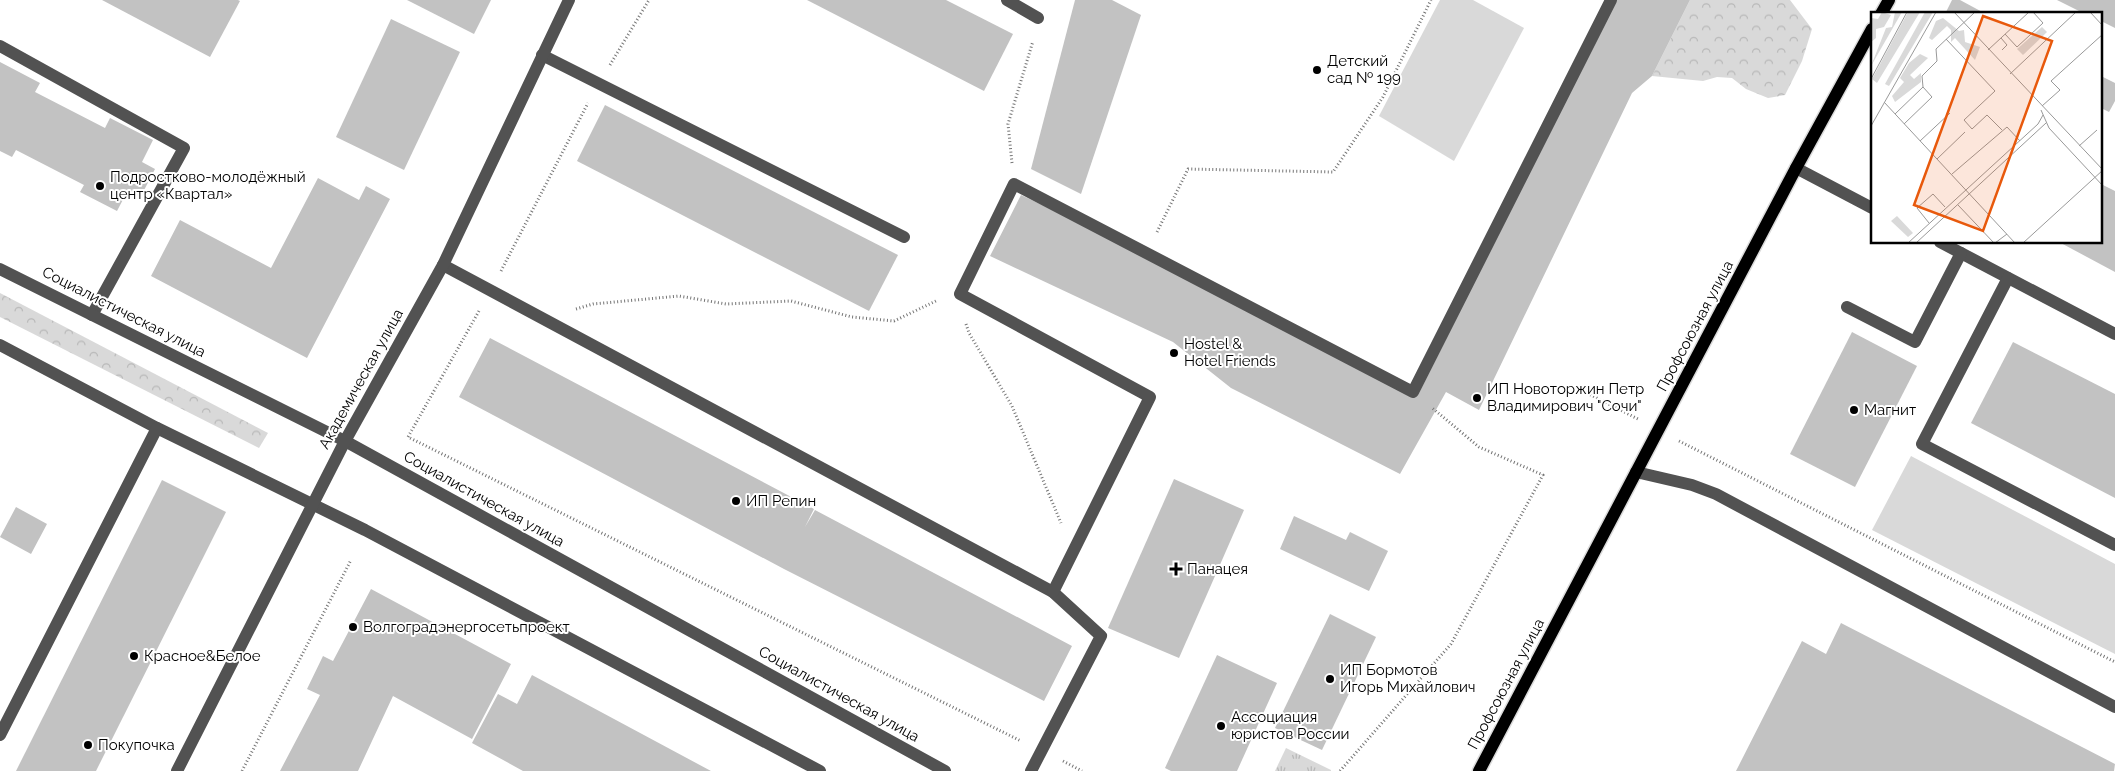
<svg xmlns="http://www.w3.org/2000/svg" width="2115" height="771" font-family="Raleway,sans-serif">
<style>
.grass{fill:url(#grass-tufts)}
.forest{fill:url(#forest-crowns)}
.park{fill:#d9d9d9}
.building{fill:#c2c2c2}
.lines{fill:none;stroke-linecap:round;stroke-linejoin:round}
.major-casing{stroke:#dbdbdb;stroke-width:15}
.path{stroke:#747474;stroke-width:3;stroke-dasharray:1 2.5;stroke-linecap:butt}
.minor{stroke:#525252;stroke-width:12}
.major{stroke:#000;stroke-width:12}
.poi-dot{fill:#000;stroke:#fff;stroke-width:2}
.labels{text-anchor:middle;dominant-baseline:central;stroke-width:4;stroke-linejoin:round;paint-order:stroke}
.poi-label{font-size:15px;fill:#000;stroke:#fff;text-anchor:start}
.street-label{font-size:15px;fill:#000;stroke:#fff}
.inset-road{fill:none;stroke:#999;stroke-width:1}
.view{fill:#e8590c;fill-opacity:0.15;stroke:#e8590c;stroke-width:2.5}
.inset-edge{fill:none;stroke:#000;stroke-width:2.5}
</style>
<defs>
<pattern id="grass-tufts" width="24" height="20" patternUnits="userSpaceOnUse" patternTransform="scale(1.25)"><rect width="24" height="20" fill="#d9d9d9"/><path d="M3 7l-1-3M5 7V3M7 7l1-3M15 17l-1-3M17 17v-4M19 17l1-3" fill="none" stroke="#b8b8b8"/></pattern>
<pattern id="forest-crowns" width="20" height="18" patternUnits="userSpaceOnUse" patternTransform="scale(1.25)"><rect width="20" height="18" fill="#d9d9d9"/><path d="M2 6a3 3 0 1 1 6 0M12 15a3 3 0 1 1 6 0" fill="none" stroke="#b8b8b8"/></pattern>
</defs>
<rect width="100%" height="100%" fill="#fff"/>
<!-- grass -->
<path class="grass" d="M1286,748L1331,770V771H1275Z"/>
<!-- forest -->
<g class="forest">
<path d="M1690,0H1790L1812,29L1802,61L1785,95L1768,98L1746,89L1732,78L1717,77L1703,81L1652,76Z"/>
<path d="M0,293L268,433L259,448L0,317Z"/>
</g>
<!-- park -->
<g class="park">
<path d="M1440,0H1473L1524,28L1454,161L1379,116Z"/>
<path d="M1911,456L2115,564V654L1872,530Z"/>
</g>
<!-- building -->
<g class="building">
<path d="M102,0H238L240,1L210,57Z"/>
<path d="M407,0H491L474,34Z"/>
<path d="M807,0H946L1013,34L984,91Z"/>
<path d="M1075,0H1112L1141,15L1081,194L1031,169Z"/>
<path d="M1614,0H1690L1652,76L1632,93L1479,410L1446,392L1400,474L1231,388L1173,342L990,256L1021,195L1204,281L1418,395Z"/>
<path d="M1952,0H1960L1986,14H1945Z"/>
<path d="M2057,0H2115V28L2101,21V14H2085Z"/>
<path d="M391,19L460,52L404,170L336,137Z"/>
<path d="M0,62L40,83L35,92L105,128L110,118L153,140L142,162L155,169L141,196L128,190L117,211L80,192L84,185L16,150L12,157L0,151Z"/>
<path d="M2101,76L2115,83V101L2109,112L2101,108Z"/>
<path d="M605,105L898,255L869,311L577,161Z"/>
<path d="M318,178L359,200L366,186L390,199L307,358L151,276L180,220L271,268Z"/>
<path d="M2101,184L2115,191V272L2059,242H2101Z"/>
<path d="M1852,332L1917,366L1855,487L1790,454Z"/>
<path d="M490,338L814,509L805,527L815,510L1072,646L1044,701L784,569L459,397Z"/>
<path d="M2013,342L2115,394V498L1971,423Z"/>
<path d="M1174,479L1244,510L1179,658L1108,628Z"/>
<path d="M162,480L226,512L96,771H16Z"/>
<path d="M16,507L47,524L31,554L0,537Z"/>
<path d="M1294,516L1346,540L1350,532L1388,551L1369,591L1280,549Z"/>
<path d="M371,589L511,664L472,739L393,696L358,771H280L320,695L307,689L323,656L333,661Z"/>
<path d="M1330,614L1376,637L1322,750L1275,728Z"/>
<path d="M1841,623L2115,764L2114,771H1736L1802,641L1826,654Z"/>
<path d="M1217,655L1277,683L1237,771H1171L1165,768Z"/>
<path d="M532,675L711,771H523L472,743L498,694L517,704Z"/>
</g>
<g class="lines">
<defs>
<g id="major">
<path d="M1881,14L1889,0"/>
<path d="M1479,771L1796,168L1872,29"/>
</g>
</defs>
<!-- major casing -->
<use href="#major" class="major-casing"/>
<!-- path -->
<g class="path">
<path d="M610,65L649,0"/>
<path d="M1012,163L1008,124L1033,41"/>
<path d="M1157,232L1188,169L1333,172L1383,97L1431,0"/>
<path d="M501,271L588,103"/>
<path d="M576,309L593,304L679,296L726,304L791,301L852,317L894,321L938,300"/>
<path d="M479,311L408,437L1021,741"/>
<path d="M966,324L969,333L1012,406L1061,523"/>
<path d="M1587,393L1638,419"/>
<path d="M1679,441L2115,662"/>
<path d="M1063,761L1082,771"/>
<path d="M242,771L351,560"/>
<path d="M1340,771L1451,644L1543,475L1479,447L1431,407"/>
</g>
<!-- minor -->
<g class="minor">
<path d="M1007,0L1038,18"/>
<path d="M0,46L184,148L92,315"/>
<path d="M542,55L904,237"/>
<path d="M1796,168L1872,208"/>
<path d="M1940,242L2115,334"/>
<path d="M443,265L1053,592L1101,636L1031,771"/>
<path d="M0,269L345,441L945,771"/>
<path d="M2008,278L1922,444L2115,545"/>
<path d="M1847,307L1915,342L1961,253"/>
<path d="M0,345L157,428L365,530L820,771"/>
<path d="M1636,472L1692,485L1716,494L2115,707"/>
<path d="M1053,592L1150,397L960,294L1014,184L1413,392L1611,0"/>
<path d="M0,735L157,428"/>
<path d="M177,771L345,441L443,265L569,0"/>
</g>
<!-- major -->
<use href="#major" class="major"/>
</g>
<!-- markers -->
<g class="poi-dot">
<circle cx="1317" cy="70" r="5"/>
<circle cx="100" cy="186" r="5"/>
<circle cx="1174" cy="353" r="5"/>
<circle cx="1477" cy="398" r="5"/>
<circle cx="1854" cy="410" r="5"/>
<circle cx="736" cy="501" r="5"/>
<path d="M1173.5 561.5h5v5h5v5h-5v5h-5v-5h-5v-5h5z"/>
<circle cx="353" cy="627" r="5"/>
<circle cx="134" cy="656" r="5"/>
<circle cx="1330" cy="679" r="5"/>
<circle cx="1221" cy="726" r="5"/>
<circle cx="88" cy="745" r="5"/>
</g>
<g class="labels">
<!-- poi labels -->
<g class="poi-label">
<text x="1327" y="61">Детский<tspan x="1327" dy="17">сад № 199</tspan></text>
<text x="110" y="177">Подростково-молодёжный<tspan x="110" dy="17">центр «Квартал»</tspan></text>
<text x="1184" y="344">Hostel &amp;<tspan x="1184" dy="17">Hotel Friends</tspan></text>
<text x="1487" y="389">ИП Новоторжин Петр<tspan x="1487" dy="17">Владимирович "Сочи"</tspan></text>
<text x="1864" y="410">Магнит</text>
<text x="746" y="501">ИП Репин</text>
<text x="1187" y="569">Панацея</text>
<text x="363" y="627">Волгоградэнергосетьпроект</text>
<text x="144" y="656">Красное&amp;Белое</text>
<text x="1340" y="670">ИП Бормотов<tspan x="1340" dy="17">Игорь Михайлович</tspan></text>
<text x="1231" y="717">Ассоциация<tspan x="1231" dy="17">юристов России</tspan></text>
<text x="98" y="745">Покупочка</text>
</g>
<!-- street labels -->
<g class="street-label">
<text transform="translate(124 312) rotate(27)">Социалистическая улица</text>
<text transform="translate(1695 326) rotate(-62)">Профсоюзная улица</text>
<text transform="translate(361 379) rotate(-61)">Академическая улица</text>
<text transform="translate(484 499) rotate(29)">Социалистическая улица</text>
<text transform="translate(1506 684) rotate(-62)">Профсоюзная улица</text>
<text transform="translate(839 694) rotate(29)">Социалистическая улица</text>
</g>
</g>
<!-- overview -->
<g transform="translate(1871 12)">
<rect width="231" height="231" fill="#fff"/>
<path d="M37,0H49L6,71L1,67ZM54,0H62L18,74L14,72Z" fill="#d9d9d9"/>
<path d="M11,0L20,3L13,15L5,17V26L0,30V6L7,7ZM24,0H31L0,54L15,16L21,15ZM72,6L88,19L93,18L94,30L109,35L104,48L84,26L80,30V18L76,14L61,28L58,26L65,9ZM49,42L57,46L39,63L43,67L50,61V70L24,90L21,84L33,70L29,66L38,51ZM26,204L42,221L37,225L20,209Z" fill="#d9d9d9"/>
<path d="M171,15L176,20L152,43L146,37Z" fill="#d9d9d9"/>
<path class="inset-road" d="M83,0L232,158M219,0L232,14M134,22L146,35L172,11L162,0M130,26L136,33L131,38M75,27L124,79L93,108L101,117L116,103L131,118M117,38L158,0M139,62L205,0M0,67L36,0M13,90L144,231M171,94L189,78L180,69L232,22M170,98L178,116L232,174M24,102L52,75L51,64L66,49L65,37L104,0M33,112L61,85L52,75M0,114L65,0M49,129L79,101M208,134L226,118M66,147L94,120M81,162L136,115L149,129M87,193L123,231M58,211L46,196L62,182L74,195M37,231L167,112L172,103M45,231L175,111M124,231L136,222M152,231L232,158"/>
<path class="view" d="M112,4L181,29L112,219L43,193Z"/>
<rect width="231" height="231" class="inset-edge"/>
</g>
</svg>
